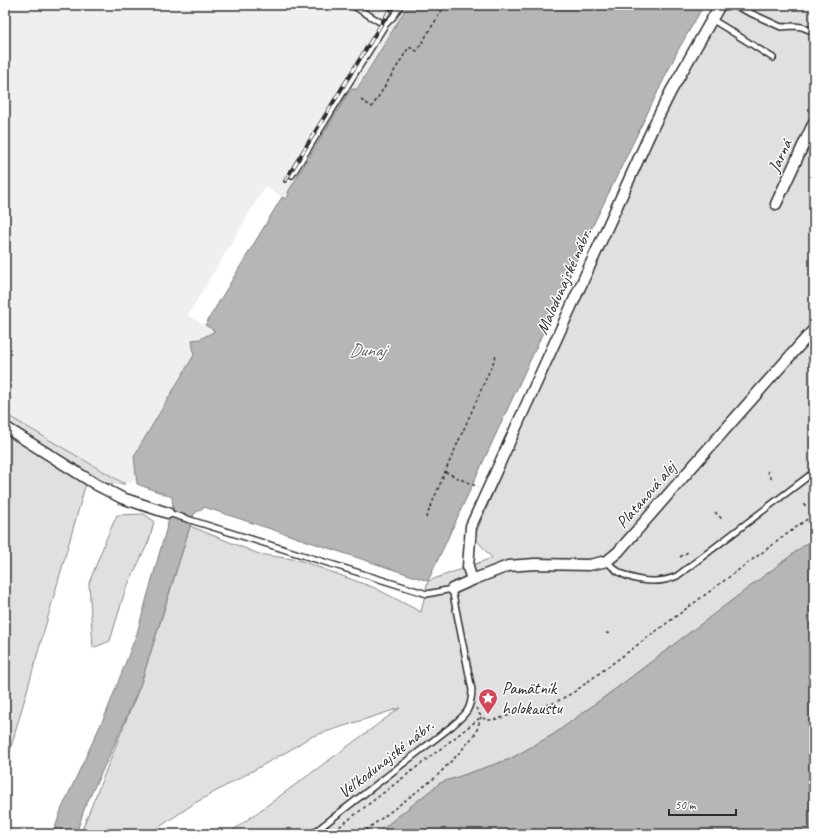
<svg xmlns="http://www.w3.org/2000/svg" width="819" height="839" font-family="Caveat,sans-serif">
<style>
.built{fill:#efefef}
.green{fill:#e0e0e0;stroke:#868686}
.water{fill:#b6b6b6;stroke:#7e7e7e}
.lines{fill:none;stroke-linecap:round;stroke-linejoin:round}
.service-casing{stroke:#2b2b2b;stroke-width:8}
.minor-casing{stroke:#2b2b2b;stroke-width:13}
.path{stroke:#2b2b2b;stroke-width:1.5;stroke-dasharray:3 3;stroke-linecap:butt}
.service{stroke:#fff;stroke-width:5}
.minor{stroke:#fff;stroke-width:10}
.rail-casing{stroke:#2b2b2b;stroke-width:4}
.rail{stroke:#fff;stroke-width:2.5;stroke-dasharray:8;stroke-linecap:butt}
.labels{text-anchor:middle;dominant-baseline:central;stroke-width:3;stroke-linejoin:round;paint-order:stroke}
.street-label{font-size:17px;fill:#2b2b2b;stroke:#fff}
.poi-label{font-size:17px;fill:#2b2b2b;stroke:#fff;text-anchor:start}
.water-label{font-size:18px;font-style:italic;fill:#5c5c5c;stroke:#fff}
</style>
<rect width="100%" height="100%" fill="#fff"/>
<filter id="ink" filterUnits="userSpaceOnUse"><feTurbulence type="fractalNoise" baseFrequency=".025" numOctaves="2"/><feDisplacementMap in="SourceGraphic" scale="8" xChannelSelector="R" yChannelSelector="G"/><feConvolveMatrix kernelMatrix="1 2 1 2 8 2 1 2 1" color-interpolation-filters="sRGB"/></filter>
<g filter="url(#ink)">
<!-- built -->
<path class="built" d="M5,5H408L357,89L286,199L265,187L188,315L215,331L200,339L194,355L134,456L137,480L125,484L5,414Z"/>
<!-- green -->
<g class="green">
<path d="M724,5H814V538L618,687L554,734L510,759L440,783L376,834H228L400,708L310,737L290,750L195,803L149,834H82L81,832L140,686L172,585L190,526L259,554L299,560L375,588L421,612L428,581L492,558L474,537L546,370L664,113Z"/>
<path d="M5,414L125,484L86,483L11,747L5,770Z"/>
<path d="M144,514L154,521L149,541L125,591L110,641L93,648L89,583L107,537L117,515Z"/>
</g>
<!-- water -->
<g class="water">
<path d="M408,5H704L678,50L583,246L428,581L204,507L194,514L140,686L113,748L85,807L76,834H53L61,810L107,711L137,633L169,519L173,507L172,497L137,484L134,456L194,355L192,340L200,339L215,331L205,325L282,197L286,199L289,195L288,192L349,92L352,89H357Z"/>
<path d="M814,538V834H376L440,783L510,759L554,734L618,687Z"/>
</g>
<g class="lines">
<defs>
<g id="service">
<path d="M352,5L385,25"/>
<path d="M733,5L781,27L794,26L802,27L814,32"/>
<path d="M711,19C732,31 752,45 773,58"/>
<path d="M292,175L385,25L393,17L401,5"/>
<path d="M168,513L427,594L452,589L472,690C471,710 467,713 452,726L312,834"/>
<path d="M607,561C622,581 655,586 677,576L814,472"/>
</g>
<g id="minor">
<path d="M776,204L814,122"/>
<path d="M5,427L97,485L122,498L168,513"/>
<path d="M472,580L468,567L471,526L654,125L671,91L720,5"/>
<path d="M452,589L472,580L508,566L535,564L589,565L607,561L618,552L700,458L814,329"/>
</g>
</defs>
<!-- service casing -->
<use href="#service" class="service-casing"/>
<!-- minor casing -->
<use href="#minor" class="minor-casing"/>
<!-- path -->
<g class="path">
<path d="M361,100L372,107L409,47L417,51L445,5"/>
<path d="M767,471L772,480"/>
<path d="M445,472L478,487"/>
<path d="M803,505H809"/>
<path d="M715,512L722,519"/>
<path d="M426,518L445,472L496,356"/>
<path d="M680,557L688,552"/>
<path d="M606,633L612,634"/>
<path d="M476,708C481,717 482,720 493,720L554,703L574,692L814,514"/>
<path d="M330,834L448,743L481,717"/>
<path d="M361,834L436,777L460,752L476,733L481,717"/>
</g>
<!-- service -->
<use href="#service" class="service"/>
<!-- minor -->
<use href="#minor" class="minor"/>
<defs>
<path id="rail" d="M285,181L393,5"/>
</defs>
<!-- rail casing -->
<use href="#rail" class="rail-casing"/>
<!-- rail -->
<use href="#rail" class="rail"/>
</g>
</g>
<!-- icons -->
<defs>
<symbol id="sight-pin" viewBox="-11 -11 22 30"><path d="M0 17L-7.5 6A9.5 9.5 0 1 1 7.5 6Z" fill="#d1495b" stroke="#fff"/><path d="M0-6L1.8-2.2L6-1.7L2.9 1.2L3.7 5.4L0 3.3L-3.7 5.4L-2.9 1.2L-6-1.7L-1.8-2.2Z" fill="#fff"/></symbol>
</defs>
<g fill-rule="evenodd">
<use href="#sight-pin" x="477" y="687" width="22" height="30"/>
</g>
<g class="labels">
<!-- street labels -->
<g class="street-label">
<text transform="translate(780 156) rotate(-65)">Jarná</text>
<text transform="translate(564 281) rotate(-66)">Malodunajské nábr.</text>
<text transform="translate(646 495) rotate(-49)">Platanová alej</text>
<text transform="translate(386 759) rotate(-38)">Veľkodunajské nábr.</text>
</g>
<!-- poi labels -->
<g class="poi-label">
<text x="502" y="688">Pamätník<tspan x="502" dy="20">holokaustu</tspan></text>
</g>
<!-- water labels -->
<g class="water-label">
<text x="367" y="350">Dunaj</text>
</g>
</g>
<!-- margin -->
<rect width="819" height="839" fill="none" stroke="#fff" stroke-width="20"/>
<rect x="10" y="10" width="799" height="819" fill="none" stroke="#2b2b2b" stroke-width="1.5" filter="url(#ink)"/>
<!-- scale -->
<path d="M669 809v6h67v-6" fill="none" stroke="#2b2b2b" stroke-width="2"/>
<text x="675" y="809" font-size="12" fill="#2b2b2b" stroke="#ffffff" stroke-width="3" paint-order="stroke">50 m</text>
</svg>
